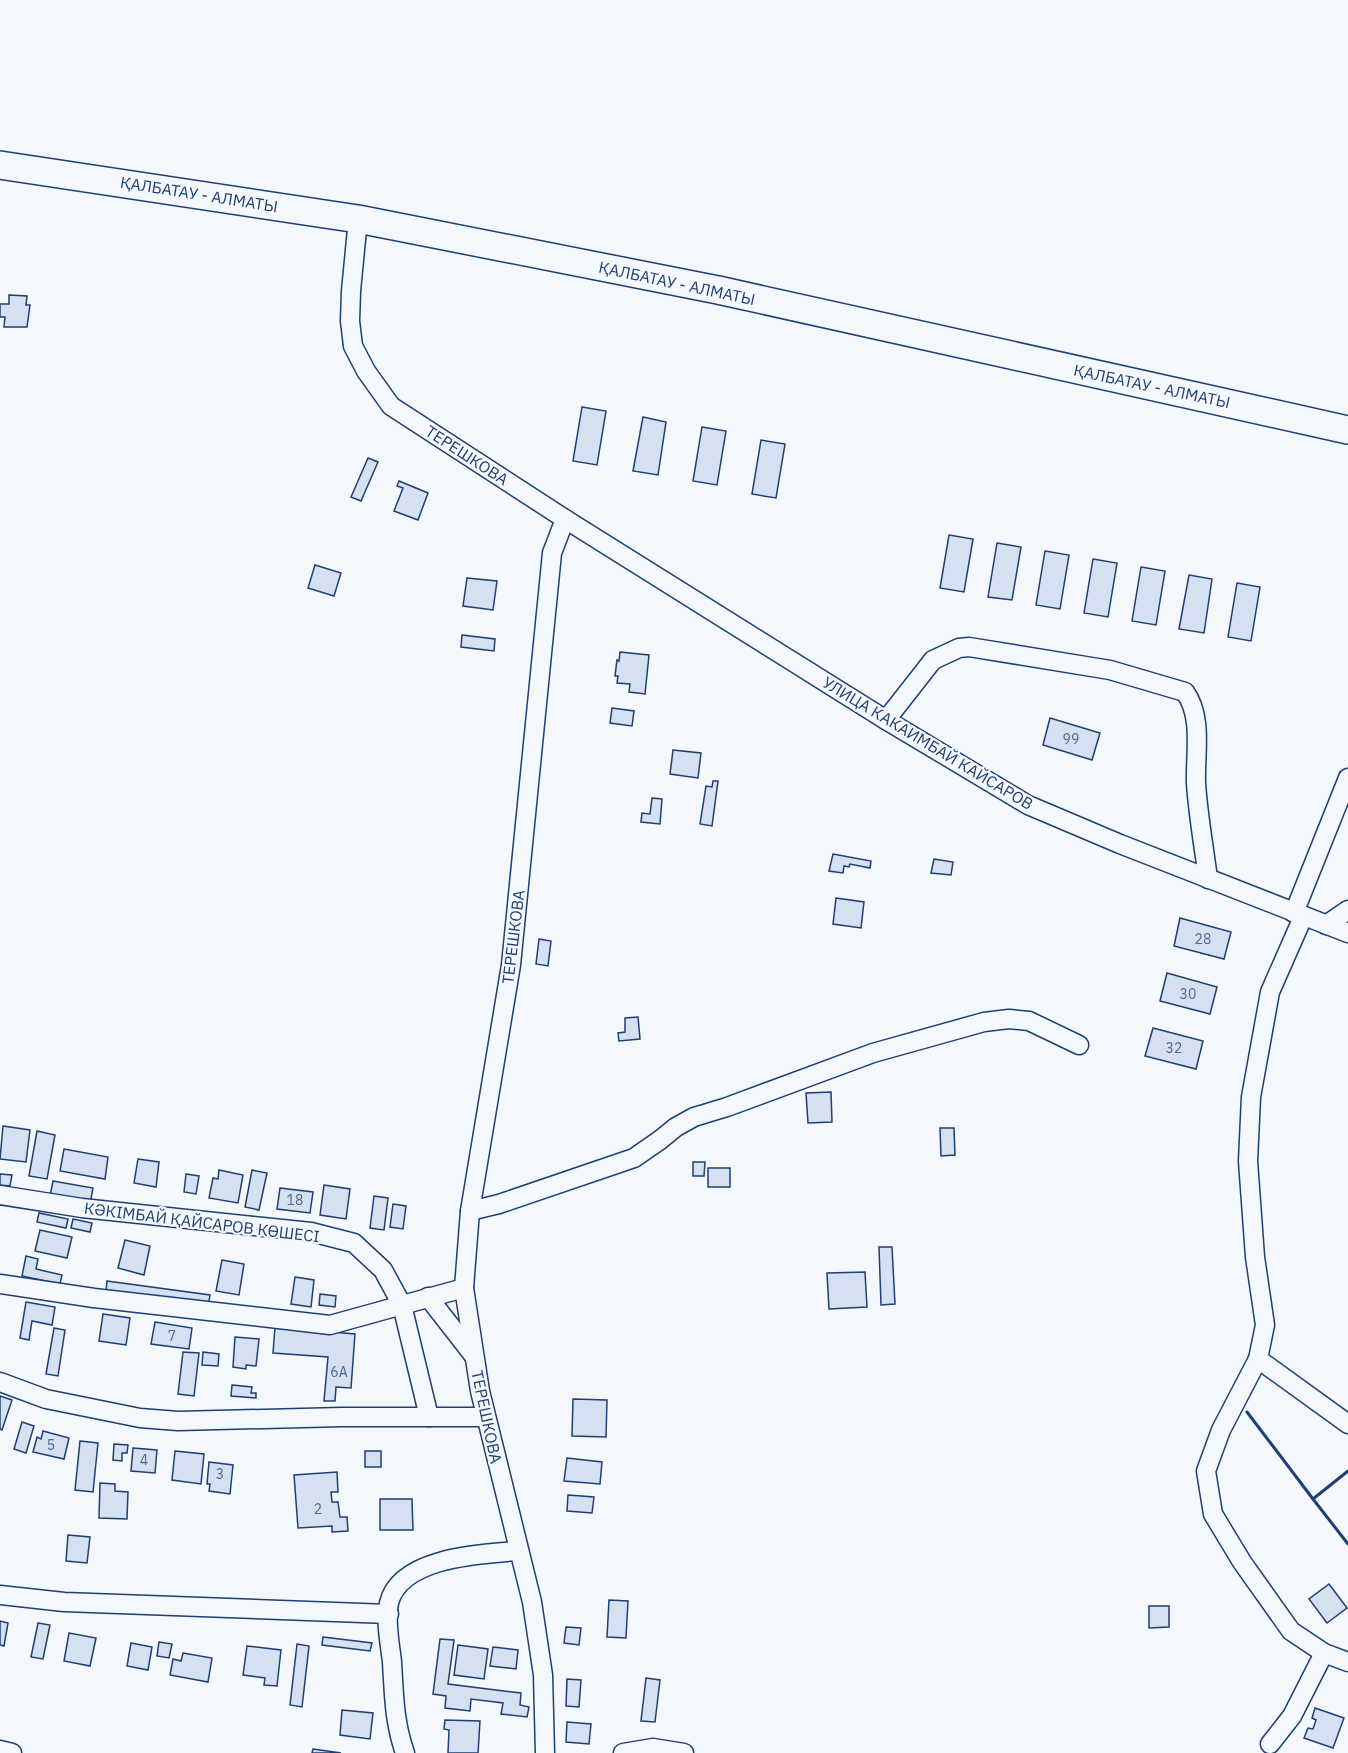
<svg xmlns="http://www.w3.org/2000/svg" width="1348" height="1753" font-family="'IBM Plex Sans',sans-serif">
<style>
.building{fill:#d5e0f0;stroke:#1d3f73;stroke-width:1.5}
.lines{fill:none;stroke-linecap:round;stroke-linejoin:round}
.minor-casing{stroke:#1d3f73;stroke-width:21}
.highway-casing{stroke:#1d3f73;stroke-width:30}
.minor{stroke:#f4f7fb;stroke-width:18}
.highway{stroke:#f4f7fb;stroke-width:27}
.wall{stroke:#1d3f73;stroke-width:3}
.labels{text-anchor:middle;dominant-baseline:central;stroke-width:4.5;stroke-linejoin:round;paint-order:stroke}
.number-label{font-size:14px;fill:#4b6792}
.street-label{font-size:16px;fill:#1d3f73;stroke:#f4f7fb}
</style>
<rect width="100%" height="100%" fill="#f4f7fb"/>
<!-- building -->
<g class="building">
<path d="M9,295L27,296L26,305H30L27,327H4L5,317H0V304H9Z"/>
<path d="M582,407L606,411L597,465L573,461Z"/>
<path d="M643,417L666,422L658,475L633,471Z"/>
<path d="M702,427L726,431L717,485L693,481Z"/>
<path d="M761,440L785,444L776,498L752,494Z"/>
<path d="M368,458L378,462L361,501L351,497Z"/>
<path d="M399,481L428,493L418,520L394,511L403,488L397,486Z"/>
<path d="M949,535L973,539L964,592L940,588Z"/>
<path d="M997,543L1021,547L1012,600L988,597Z"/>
<path d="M1045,551L1069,555L1060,609L1036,605Z"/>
<path d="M1093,559L1117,563L1108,617L1084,613Z"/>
<path d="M315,565L341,573L334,596L308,588Z"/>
<path d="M1141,567L1165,571L1156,625L1132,621Z"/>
<path d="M1189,575L1212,579L1204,633L1179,629Z"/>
<path d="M467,578L497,581L493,610L463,606Z"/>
<path d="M1237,583L1260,587L1251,641L1228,637Z"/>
<path d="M462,635L495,639L494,651L461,647Z"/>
<path d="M620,652L649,655L645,694L629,692L630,684L617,683L618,676H615L617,660L619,661Z"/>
<path d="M612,708L634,711L632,726L610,723Z"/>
<path d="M1050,718L1100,733L1092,760L1043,745Z"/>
<path d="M673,750L701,753L698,778L670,774Z"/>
<path d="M713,781H718L712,826L700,824L706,786L712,787Z"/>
<path d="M652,798L662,799L660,824L641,822L642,813L650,814Z"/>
<path d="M833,854L871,861L870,868L850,864L849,867L844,866L843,873L829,871Z"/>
<path d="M934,859L953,862L951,875L931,873Z"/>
<path d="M836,898L864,902L861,928L833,924Z"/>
<path d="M1180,918L1231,932L1224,959L1174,946Z"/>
<path d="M539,939L551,941L548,966L536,964Z"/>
<path d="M1167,973L1217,987L1210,1014L1160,1001Z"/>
<path d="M638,1017L640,1039L619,1041L618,1033L625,1032V1018Z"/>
<path d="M1153,1028L1203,1041L1196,1069L1145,1056Z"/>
<path d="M831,1092L832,1122L808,1123L806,1093Z"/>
<path d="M3,1126L30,1130L26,1162L0,1159Z"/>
<path d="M940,1128H954L955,1155L941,1156Z"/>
<path d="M37,1131L55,1135L47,1179L29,1176Z"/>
<path d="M64,1149L108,1157L105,1179L60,1171Z"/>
<path d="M138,1159L159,1162L156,1187L134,1183Z"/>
<path d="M693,1162H705L704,1176H693Z"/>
<rect x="708" y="1168" width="22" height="19"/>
<path d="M219,1170L243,1175L238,1203L209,1198L213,1178L218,1179Z"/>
<path d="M252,1170L267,1173L259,1210L245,1207Z"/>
<path d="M0,1174L12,1175L10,1186L0,1185Z"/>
<path d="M186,1174L199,1176L196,1194L184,1192Z"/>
<path d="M53,1181L93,1188L90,1204L50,1196Z"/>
<path d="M324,1185L350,1189L346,1219L320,1215Z"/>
<path d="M280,1188L313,1192L310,1213L277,1209Z"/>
<path d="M374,1196L388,1198L384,1230L370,1228Z"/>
<path d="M393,1204L406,1206L403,1229L390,1227Z"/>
<path d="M39,1213L68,1219L66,1228L37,1222Z"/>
<path d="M73,1219L92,1223L90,1232L71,1228Z"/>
<path d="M40,1230L72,1237L67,1258L35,1251Z"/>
<path d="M125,1240L150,1246L144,1275L118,1268Z"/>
<path d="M879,1247H892L895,1304L881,1305Z"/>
<path d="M26,1256L38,1259L36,1269L62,1275L60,1284L22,1276Z"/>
<path d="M222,1260L244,1264L239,1295L216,1291Z"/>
<path d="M865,1272L867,1307L829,1309L827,1273Z"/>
<path d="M295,1277L314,1280L311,1307L291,1304Z"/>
<path d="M107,1281L210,1295L208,1307L106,1291Z"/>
<path d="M320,1294L336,1296L335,1307L319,1305Z"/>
<path d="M26,1302L55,1307L52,1325L32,1321L29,1340L20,1338Z"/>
<path d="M103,1314L130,1318L126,1345L99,1341Z"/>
<path d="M155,1322L192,1328L189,1349L151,1344Z"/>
<path d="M275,1327L355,1334L351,1388L336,1387L335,1401H324L328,1357L273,1353Z"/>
<path d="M54,1328L65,1330L58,1376L46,1374Z"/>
<path d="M235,1337L259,1339L256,1366L246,1365V1369L233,1367Z"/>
<path d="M183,1352L199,1353L194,1396L178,1394Z"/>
<path d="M203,1352L219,1354L218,1366L202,1365Z"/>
<path d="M232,1385L252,1387L251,1393H256V1398L231,1396Z"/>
<path d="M0,1396L12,1400L2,1430L0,1429Z"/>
<path d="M573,1399L607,1400L606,1437L572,1436Z"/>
<path d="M22,1422L34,1426L26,1453L14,1449Z"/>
<path d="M43,1431L69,1438L64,1459L33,1452L37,1437L41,1439Z"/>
<path d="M80,1441L98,1443L93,1492L75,1490Z"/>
<path d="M114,1444L128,1445L127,1453H122V1461L113,1460Z"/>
<path d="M133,1448L157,1450L155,1473L131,1471Z"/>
<path d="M175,1451L204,1454L201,1484L172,1480Z"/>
<rect x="365" y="1451" width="16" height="16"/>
<path d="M567,1458L602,1462L600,1484L564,1481Z"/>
<path d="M209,1462L233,1465L230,1494L209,1491L210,1484H207Z"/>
<path d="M337,1472L338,1492H331L332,1502H338L340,1517H347L348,1531L332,1532V1526L298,1528L294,1475Z"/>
<path d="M100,1483L115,1484V1491L128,1492L127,1519L99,1518Z"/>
<path d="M568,1495L594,1497L592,1513L567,1511Z"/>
<path d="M380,1499H412L413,1530H380Z"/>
<path d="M68,1535L90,1537L87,1563L66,1561Z"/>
<path d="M1329,1584L1347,1608L1327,1623L1309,1599Z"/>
<path d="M609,1600L628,1601L626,1638L607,1637Z"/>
<path d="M1149,1606H1169V1627L1149,1628Z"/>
<path d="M0,1621L8,1623L4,1646L0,1645Z"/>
<path d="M38,1623L50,1625L43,1659L31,1657Z"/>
<path d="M566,1627L581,1628L579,1645L564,1643Z"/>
<path d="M69,1633L96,1638L90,1666L64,1661Z"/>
<path d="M323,1637L372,1643L370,1651L322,1645Z"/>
<path d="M440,1639L454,1640L448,1684L521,1693L520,1705L529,1707L527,1717L501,1714L503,1703L471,1699L470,1711L445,1708L446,1696L433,1694Z"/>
<path d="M159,1642L172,1644L169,1658L157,1656Z"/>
<path d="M131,1643L152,1647L148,1670L127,1666Z"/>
<path d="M297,1644L309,1646L302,1707L290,1705Z"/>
<path d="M458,1645L488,1649L484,1679L454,1675Z"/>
<path d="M247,1646L281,1650L277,1686L264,1685L265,1678L243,1675Z"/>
<path d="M493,1647L518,1650L516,1669L490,1666Z"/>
<path d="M183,1653L212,1658L208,1682L170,1675L173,1659L181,1661Z"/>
<path d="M646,1678L660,1680L655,1722L641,1721Z"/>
<path d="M567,1679L581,1680L579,1707L566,1706Z"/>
<path d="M1315,1708L1344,1718L1333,1748L1304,1738L1308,1728L1313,1729L1316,1720L1312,1718Z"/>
<path d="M342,1710L373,1713L370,1739L340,1735Z"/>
<path d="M445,1720L480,1721L478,1753H448L449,1730L444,1729Z"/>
<path d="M567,1722L591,1724L589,1744L566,1742Z"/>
<path d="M313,1749L341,1753H312Z"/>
</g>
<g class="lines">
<defs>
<g id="minor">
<path d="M358,219L351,291L350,321L353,346L366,371L391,406L565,519L886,720L1028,805L1120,844L1348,933"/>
<path d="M886,720L933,660L959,648L969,647L1110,670L1185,692C1203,717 1195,753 1196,783C1198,815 1204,847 1208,879"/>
<path d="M1294,913L1348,778"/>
<path d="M1303,917L1270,992L1251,1097L1248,1161L1255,1257L1265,1325L1258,1359L1221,1430L1206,1471L1213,1514L1242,1562L1291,1631L1324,1653L1348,1662"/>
<path d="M1326,925L1348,910"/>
<path d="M0,1195L82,1208L311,1232L354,1243L383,1270L402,1305L429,1417"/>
<path d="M470,1211L499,1204L634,1158L660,1140L676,1127L694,1117L727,1107L873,1053L984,1022L1009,1019L1029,1021L1079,1045"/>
<path d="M0,1284L94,1298L330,1325L464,1288"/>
<path d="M428,1297L474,1356"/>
<path d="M1258,1359L1348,1424"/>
<path d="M0,1382L46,1399L140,1418L178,1421L342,1417H486"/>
<path d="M0,1595L64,1602L389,1614"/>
<path d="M1270,1744L1292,1716L1324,1653"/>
<path d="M0,1750L12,1753"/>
<path d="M405,1753C394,1722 394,1694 392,1662C390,1644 385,1620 389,1603C400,1557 481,1554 518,1551"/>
<path d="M545,1753L543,1675L532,1602L480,1391L464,1288L470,1211L511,965L552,553L565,519"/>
<path d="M623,1753L653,1748L684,1753"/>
</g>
<path id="highway" d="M0,165L358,219L718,290L1348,430"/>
</defs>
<!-- minor casing -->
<use href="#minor" class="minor-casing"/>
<!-- highway casing -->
<use href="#highway" class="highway-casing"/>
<!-- minor -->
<use href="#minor" class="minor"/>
<!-- highway -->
<use href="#highway" class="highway"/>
<!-- wall -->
<g class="wall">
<path d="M1247,1412L1313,1499"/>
<path d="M1348,1471L1313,1499L1348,1544"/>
</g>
</g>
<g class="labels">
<!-- number labels -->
<g class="number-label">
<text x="1071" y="739">99</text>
<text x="1203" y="939">28</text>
<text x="1188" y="994">30</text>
<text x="1174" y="1048">32</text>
<text x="295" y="1200">18</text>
<text x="172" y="1336">7</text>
<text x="339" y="1372">6А</text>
<text x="51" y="1445">5</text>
<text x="144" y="1460">4</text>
<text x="220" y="1474">3</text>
<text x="318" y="1509">2</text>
</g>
<!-- street labels -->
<g class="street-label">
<text transform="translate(199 194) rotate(9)">ҚАЛБАТАУ - АЛМАТЫ</text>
<text transform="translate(677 283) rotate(12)">ҚАЛБАТАУ - АЛМАТЫ</text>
<text transform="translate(1152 386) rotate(12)">ҚАЛБАТАУ - АЛМАТЫ</text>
<text transform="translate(467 455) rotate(33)">ТЕРЕШКОВА</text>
<text transform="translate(928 743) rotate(31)">УЛИЦА КАКАИМБАЙ КАЙСАРОВ</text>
<text transform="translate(513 937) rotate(-83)">ТЕРЕШКОВА</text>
<text transform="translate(202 1222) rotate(7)">КӘКІМБАЙ ҚАЙСАРОВ КӨШЕСІ</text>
<text transform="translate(487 1417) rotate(78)">ТЕРЕШКОВА</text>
</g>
</g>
</svg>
